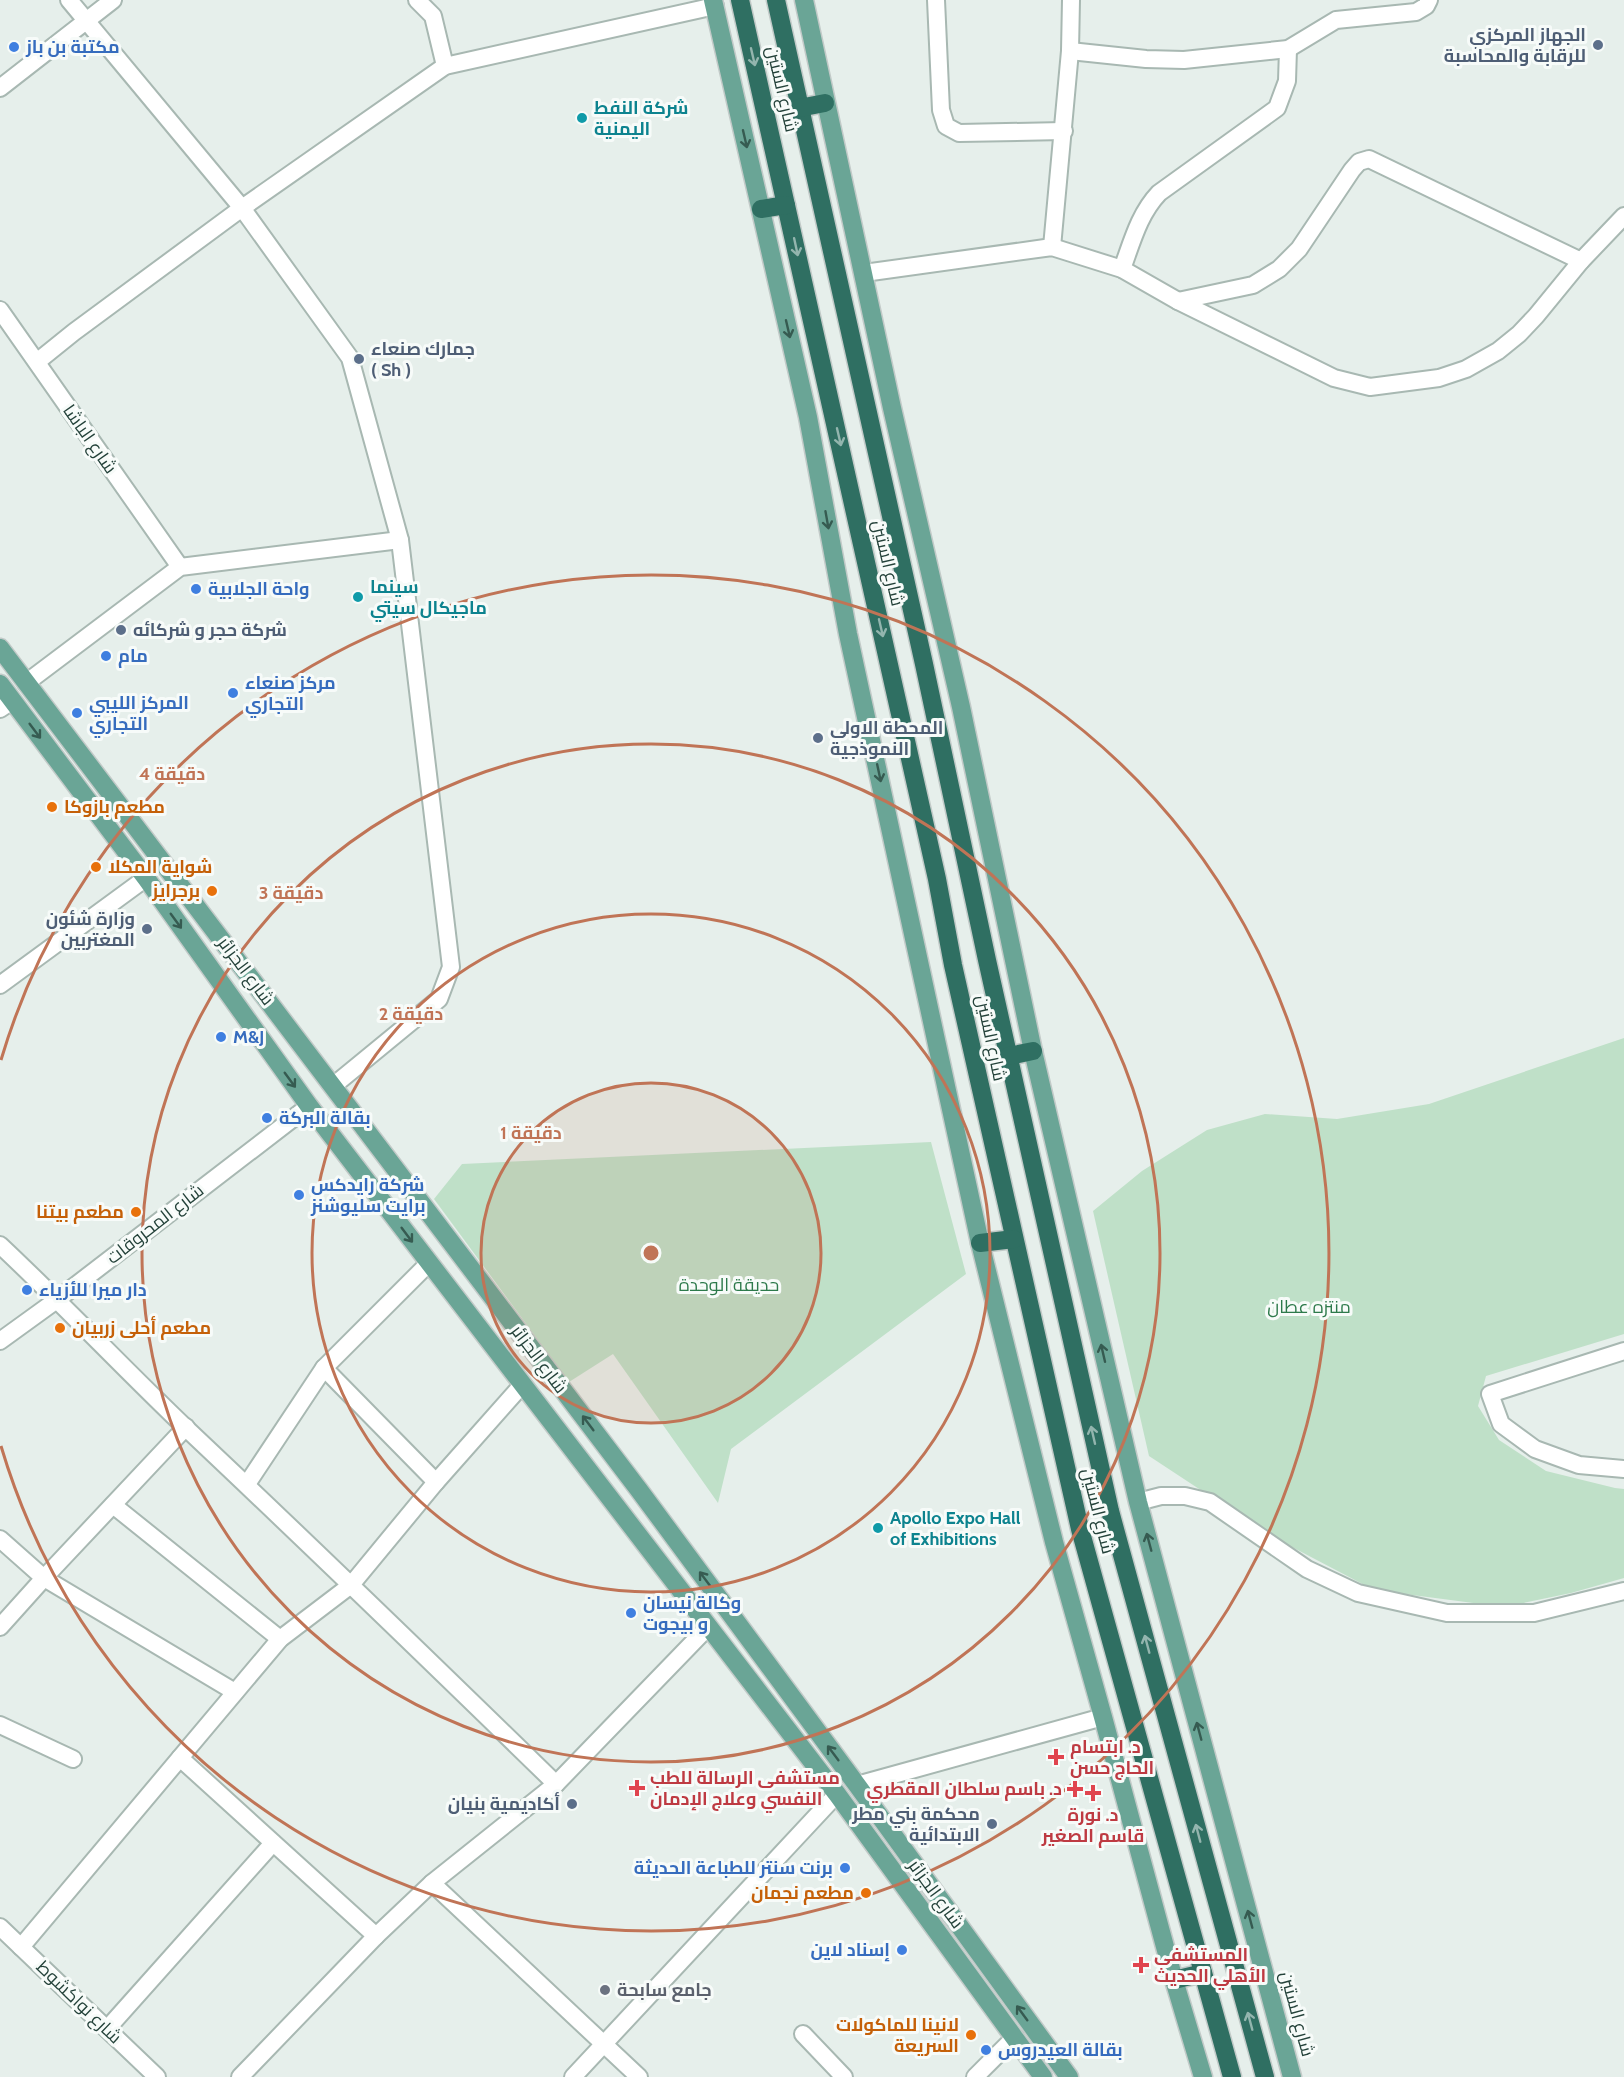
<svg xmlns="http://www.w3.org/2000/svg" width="1624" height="2077" font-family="Cabin,Cairo,sans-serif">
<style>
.park{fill:#bfe0c8}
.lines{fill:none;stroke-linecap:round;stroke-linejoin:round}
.minor-casing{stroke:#a8b8b2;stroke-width:20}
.major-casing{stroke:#c2cac8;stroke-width:21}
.highway-casing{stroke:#c2cac8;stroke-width:21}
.minor{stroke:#fff;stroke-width:16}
.major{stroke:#6aa596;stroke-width:18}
.highway{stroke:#2f6f62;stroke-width:18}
.oneway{stroke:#93b5ae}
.oneway2{stroke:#365b51}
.ring{fill:none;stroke:#c07456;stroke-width:3}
.service-dot{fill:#5c6f8a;stroke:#f7fbf9;stroke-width:2}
.shop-dot{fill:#3f7fe0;stroke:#f7fbf9;stroke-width:2}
.culture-dot{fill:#0f9aa8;stroke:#f7fbf9;stroke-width:2}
.food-dot{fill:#e8710a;stroke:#f7fbf9;stroke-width:2}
.health-dot{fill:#e0444e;stroke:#f7fbf9;stroke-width:2}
.worship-dot{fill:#6b7280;stroke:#f7fbf9;stroke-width:2}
.labels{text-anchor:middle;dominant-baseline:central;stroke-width:6;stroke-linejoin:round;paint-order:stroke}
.service-label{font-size:18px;font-weight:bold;fill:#4e5e75;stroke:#f7fbf9;text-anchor:end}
.shop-label{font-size:18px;font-weight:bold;fill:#366cbe;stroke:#f7fbf9;text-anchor:start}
.street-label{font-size:18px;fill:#24423a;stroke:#f7fbf9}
.culture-label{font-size:18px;font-weight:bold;fill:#0d838f;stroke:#f7fbf9;text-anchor:start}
.food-label{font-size:18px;font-weight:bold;fill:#c56008;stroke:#f7fbf9;text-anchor:end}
.park-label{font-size:18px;fill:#2d7a4b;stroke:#f7fbf9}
.health-label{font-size:18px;font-weight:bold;fill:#be3a42;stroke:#f7fbf9;text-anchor:start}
.worship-label{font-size:18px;font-weight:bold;fill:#5b616d;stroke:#f7fbf9;text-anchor:start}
.centre{fill:#c07456;stroke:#f7fbf9;stroke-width:3}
.ring-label{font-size:18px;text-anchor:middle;font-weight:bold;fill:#c07456;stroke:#f7fbf9;stroke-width:6;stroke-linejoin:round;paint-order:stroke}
</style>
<rect width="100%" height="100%" fill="#e6efeb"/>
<!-- park -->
<g class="park">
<path d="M1624,1038V1334L1486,1376L1478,1406L1499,1440L1546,1471L1615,1488L1624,1489V1578L1571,1593L1504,1607L1374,1590L1269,1535L1149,1456L1093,1211L1142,1171L1207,1130L1265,1114L1337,1119L1429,1104Z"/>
<path d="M931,1142L966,1274L731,1449L718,1503L613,1354L569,1382L434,1199L462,1164Z"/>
</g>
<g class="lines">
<defs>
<g id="minor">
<path d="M69,0L242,208L350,358L400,540L451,967L439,999L333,1086"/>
<path d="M417,0L433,16L445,66"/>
<path d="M936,0L941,110L946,126L959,133L1064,131"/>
<path d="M1070,51L1146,59L1184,60L1288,49L1336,20L1416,12L1426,6L1429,0"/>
<path d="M0,88L113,0"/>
<path d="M1052,247L1070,51L1071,0"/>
<path d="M1122,269C1132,242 1139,214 1159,193L1277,108L1287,81L1288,49"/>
<path d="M864,273L1052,247L1122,269L1178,301L1334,378L1370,387L1439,378L1466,369L1498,351L1519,334L1536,316L1581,261L1624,216"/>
<path d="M1178,301L1253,285L1279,269L1299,249L1352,170L1359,162L1369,159L1581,261"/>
<path d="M0,310L180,567"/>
<path d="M38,361L74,332L242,208L445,66L715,6"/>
<path d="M26,683L180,567L400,540"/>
<path d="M0,709L12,701"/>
<path d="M0,985L146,878"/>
<path d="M0,1245C64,1305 124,1369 187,1429C311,1546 434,1665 556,1784"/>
<path d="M0,1341L58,1299L309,1106"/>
<path d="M1624,1351L1490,1394L1501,1424L1535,1449L1579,1465L1624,1469"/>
<path d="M324,1368L436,1482"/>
<path d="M247,1484L324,1368L429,1263"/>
<path d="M1138,1502L1161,1496H1185L1210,1502L1307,1569L1358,1593L1447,1613H1534L1624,1591"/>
<path d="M113,1505L280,1639"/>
<path d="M0,1539L44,1578L235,1692"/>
<path d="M0,1627L44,1578L186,1427"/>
<path d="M0,1725L73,1759"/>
<path d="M180,1758L376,1936"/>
<path d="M857,1785L1103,1717"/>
<path d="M432,1883L639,2077"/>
<path d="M0,1927L157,2077"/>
<path d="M21,1947L280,1639L351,1585L436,1482L522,1385"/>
<path d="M107,2029L273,1843"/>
<path d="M803,2034L844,2077"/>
<path d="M240,2077L376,1936L432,1883L556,1784L708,1627"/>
<path d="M573,2077L837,1794"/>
<path d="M975,2077L1015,2037"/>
</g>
<g id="major">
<path d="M713,0L808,417L848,634L980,1243L1054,1542L1103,1717L1174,1980L1203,2077"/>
<path d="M804,0L892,408L961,707L1033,1051L1138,1502L1292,2077"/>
<path d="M0,648L639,1490L857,1785L1069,2077"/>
<path d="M0,684L146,878L309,1106L837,1794L1043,2077"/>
</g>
<g id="highway">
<path d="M740,0L937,879L953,965L1080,1529L1232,2077"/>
<path d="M776,0L924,664L987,960L1110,1511L1265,2077"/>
<path d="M799,108L825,103"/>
<path d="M761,209L786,205"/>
<path d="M1009,1056L1033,1051"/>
<path d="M980,1243L1014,1239"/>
<path d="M1174,1980L1203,1973"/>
</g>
</defs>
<!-- minor casing -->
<use href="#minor" class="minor-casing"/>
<!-- major casing -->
<use href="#major" class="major-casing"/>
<!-- highway casing -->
<use href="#highway" class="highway-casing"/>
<!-- minor -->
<use href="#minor" class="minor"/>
<!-- major -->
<use href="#major" class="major"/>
<!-- highway -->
<use href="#highway" class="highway"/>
</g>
<!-- one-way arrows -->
<defs><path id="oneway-shaft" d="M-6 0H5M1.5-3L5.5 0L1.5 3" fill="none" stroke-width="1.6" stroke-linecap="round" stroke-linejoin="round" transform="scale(1.5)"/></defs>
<g class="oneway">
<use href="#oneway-shaft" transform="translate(753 57) rotate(77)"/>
<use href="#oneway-shaft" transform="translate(796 247) rotate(78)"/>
<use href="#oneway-shaft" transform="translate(839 437) rotate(77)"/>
<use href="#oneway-shaft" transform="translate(881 628) rotate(77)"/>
<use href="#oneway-shaft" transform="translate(1093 1435) rotate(-103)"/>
<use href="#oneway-shaft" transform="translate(1147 1644) rotate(-105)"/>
<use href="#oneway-shaft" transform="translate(1198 1833) rotate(-105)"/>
<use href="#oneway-shaft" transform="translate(1250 2021) rotate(-105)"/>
</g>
<g class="oneway2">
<use href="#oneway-shaft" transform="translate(745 139) rotate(77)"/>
<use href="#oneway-shaft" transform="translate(788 329) rotate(77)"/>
<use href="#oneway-shaft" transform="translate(827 520) rotate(80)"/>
<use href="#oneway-shaft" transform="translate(35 731) rotate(53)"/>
<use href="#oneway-shaft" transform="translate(879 773) rotate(78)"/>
<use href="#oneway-shaft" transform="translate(176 921) rotate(54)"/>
<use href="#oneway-shaft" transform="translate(290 1080) rotate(54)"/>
<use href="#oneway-shaft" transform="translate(407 1235) rotate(53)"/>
<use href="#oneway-shaft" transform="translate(1103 1353) rotate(-103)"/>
<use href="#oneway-shaft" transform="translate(588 1423) rotate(-127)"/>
<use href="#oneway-shaft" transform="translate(1149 1542) rotate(-105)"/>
<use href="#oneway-shaft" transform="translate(705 1579) rotate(-127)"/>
<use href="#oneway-shaft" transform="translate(1199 1731) rotate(-105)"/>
<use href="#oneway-shaft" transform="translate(833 1753) rotate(-127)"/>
<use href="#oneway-shaft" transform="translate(1250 1919) rotate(-105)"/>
<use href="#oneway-shaft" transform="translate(1022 2013) rotate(-126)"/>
</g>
<!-- distance rings -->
<circle cx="651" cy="1253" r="170" fill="#c07456" fill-opacity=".12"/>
<g class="ring">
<circle cx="651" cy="1253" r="170"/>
<circle cx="651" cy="1253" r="339"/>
<circle cx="651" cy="1253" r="509"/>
<path d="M1 1060A678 678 0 1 1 1 1446"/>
</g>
<!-- markers -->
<g class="service-dot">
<circle cx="1598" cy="45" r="6"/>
<circle cx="359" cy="359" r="6"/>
<circle cx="121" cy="630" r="6"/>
<circle cx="818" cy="738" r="6"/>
<circle cx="147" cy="929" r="6"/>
<circle cx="572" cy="1804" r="6"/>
<circle cx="992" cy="1824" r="6"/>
</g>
<g class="shop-dot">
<circle cx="14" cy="47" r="6"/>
<circle cx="196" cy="589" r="6"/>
<circle cx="106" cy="656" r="6"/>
<circle cx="233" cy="693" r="6"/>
<circle cx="77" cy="713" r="6"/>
<circle cx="221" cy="1037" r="6"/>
<circle cx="267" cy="1118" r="6"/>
<circle cx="299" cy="1195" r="6"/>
<circle cx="27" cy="1290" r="6"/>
<circle cx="631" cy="1613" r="6"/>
<circle cx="845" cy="1868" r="6"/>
<circle cx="902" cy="1950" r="6"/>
<circle cx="986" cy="2050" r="6"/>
</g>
<g class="culture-dot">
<circle cx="582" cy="118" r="6"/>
<circle cx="358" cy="597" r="6"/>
<circle cx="878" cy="1528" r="6"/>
</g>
<g class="food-dot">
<circle cx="52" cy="807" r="6"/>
<circle cx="96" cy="867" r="6"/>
<circle cx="212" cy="891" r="6"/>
<circle cx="136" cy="1212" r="6"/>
<circle cx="60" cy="1328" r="6"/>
<circle cx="866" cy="1893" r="6"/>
<circle cx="971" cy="2035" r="6"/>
</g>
<g class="health-dot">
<path d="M1053 1748h6v6h6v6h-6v6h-6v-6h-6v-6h6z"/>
<path d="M634 1779h6v6h6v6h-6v6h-6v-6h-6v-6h6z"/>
<path d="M1072 1780h6v6h6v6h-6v6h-6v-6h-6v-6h6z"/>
<path d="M1090 1784h6v6h6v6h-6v6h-6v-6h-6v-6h6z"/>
<path d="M1138 1956h6v6h6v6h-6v6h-6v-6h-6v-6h6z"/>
</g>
<circle class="worship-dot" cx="605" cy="1990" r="6"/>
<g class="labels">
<!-- service labels -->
<g class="service-label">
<text x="1586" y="35">الجهاز المركزي<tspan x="1586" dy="21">للرقابة والمحاسبة</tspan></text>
<text x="371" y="349" text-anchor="start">جمارك صنعاء<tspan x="371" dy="21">( Sh )</tspan></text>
<text x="133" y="630" text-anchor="start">شركة حجر و شركائه</text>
<text x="830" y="728" text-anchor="start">المحطة الاولى<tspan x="830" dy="21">النموذجية</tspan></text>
<text x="135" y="919">وزارة شئون<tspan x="135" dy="21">المغتربين</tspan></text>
<text x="560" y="1804">أكاديمية بنيان</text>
<text x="980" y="1814">محكمة بني مطر<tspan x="980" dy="21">الابتدائية</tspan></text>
</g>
<!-- shop labels -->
<g class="shop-label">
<text x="26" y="47">مكتبة بن باز</text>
<text x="208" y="589">واحة الجلابية</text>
<text x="118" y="656">مام</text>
<text x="245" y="683">مركز صنعاء<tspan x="245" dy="21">التجاري</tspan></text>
<text x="89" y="703">المركز الليبي<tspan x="89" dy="21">التجاري</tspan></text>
<text x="233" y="1037">M&amp;J</text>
<text x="279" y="1118">بقالة البركة</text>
<text x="311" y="1185">شركة رايدكس<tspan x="311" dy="21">برايت سليوشنز</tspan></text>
<text x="39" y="1290">دار ميرا للأزياء</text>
<text x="643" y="1603">وكالة نيسان<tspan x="643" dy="21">و بيجوت</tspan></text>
<text x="833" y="1868" text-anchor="end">برنت سنتر للطباعة الحديثة</text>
<text x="890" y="1950" text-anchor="end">إسناد لاين</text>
<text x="998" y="2050">بقالة العيدروس</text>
</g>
<!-- street labels -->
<g class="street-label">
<text transform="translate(782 89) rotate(77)">شارع الستين</text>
<text transform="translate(90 439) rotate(55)">شارع الباشا</text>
<text transform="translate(888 563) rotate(77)">شارع الستين</text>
<text transform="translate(246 971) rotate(53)">شارع الجزائر</text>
<text transform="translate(991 1038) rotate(78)">شارع الستين</text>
<text transform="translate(155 1224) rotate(-38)">شارع المحروقات</text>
<text transform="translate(539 1359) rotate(53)">شارع الجزائر</text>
<text transform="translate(1098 1511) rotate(76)">شارع الستين</text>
<text transform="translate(936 1894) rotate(54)">شارع الجزائر</text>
<text transform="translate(79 2002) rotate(44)">شارع نواكشوط</text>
<text transform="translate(1297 2014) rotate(75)">شارع الستين</text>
</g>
<!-- culture labels -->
<g class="culture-label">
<text x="594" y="108">شركة النفط<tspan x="594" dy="21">اليمنية</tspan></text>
<text x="370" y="587">سينما<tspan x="370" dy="21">ماجيكال سيتي</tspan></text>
<text x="890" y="1518">Apollo Expo Hall<tspan x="890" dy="21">of Exhibitions</tspan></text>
</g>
<!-- food labels -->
<g class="food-label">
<text x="64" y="807" text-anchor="start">مطعم بازوكا</text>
<text x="108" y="867" text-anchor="start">شواية المكلا</text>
<text x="200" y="891">برجرايز</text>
<text x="124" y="1212">مطعم بيتنا</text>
<text x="72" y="1328" text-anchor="start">مطعم أحلى زربيان</text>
<text x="854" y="1893">مطعم نجمان</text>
<text x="959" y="2025">لانينا للماكولات<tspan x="959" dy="21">السريعة</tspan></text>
</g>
<!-- park labels -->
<g class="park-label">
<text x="729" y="1285">حديقة الوحدة</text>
<text x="1309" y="1307">منتزه عطان</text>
</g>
<!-- health labels -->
<g class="health-label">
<text x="1070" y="1747">د. ابتسام<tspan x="1070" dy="21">الحاج حسن</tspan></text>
<text x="650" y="1778">مستشفى الرسالة للطب<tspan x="650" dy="21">النفسي وعلاج الإدمان</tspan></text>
<text x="1062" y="1789" text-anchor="end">د. باسم سلطان المقطري</text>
<text x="1093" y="1815" text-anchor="middle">د. نورة<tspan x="1093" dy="21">قاسم الصغير</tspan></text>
<text x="1154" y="1955">المستشفى<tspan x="1154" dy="21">الأهلي الحديث</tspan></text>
</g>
<!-- worship labels -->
<g class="worship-label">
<text x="617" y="1990">جامع سابحة</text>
</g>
</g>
<circle cx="651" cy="1253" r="9" class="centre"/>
<g class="ring-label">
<text x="172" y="780">4 دقيقة</text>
<text x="291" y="899">3 دقيقة</text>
<text x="411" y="1020">2 دقيقة</text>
<text x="531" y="1139">1 دقيقة</text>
</g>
</svg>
